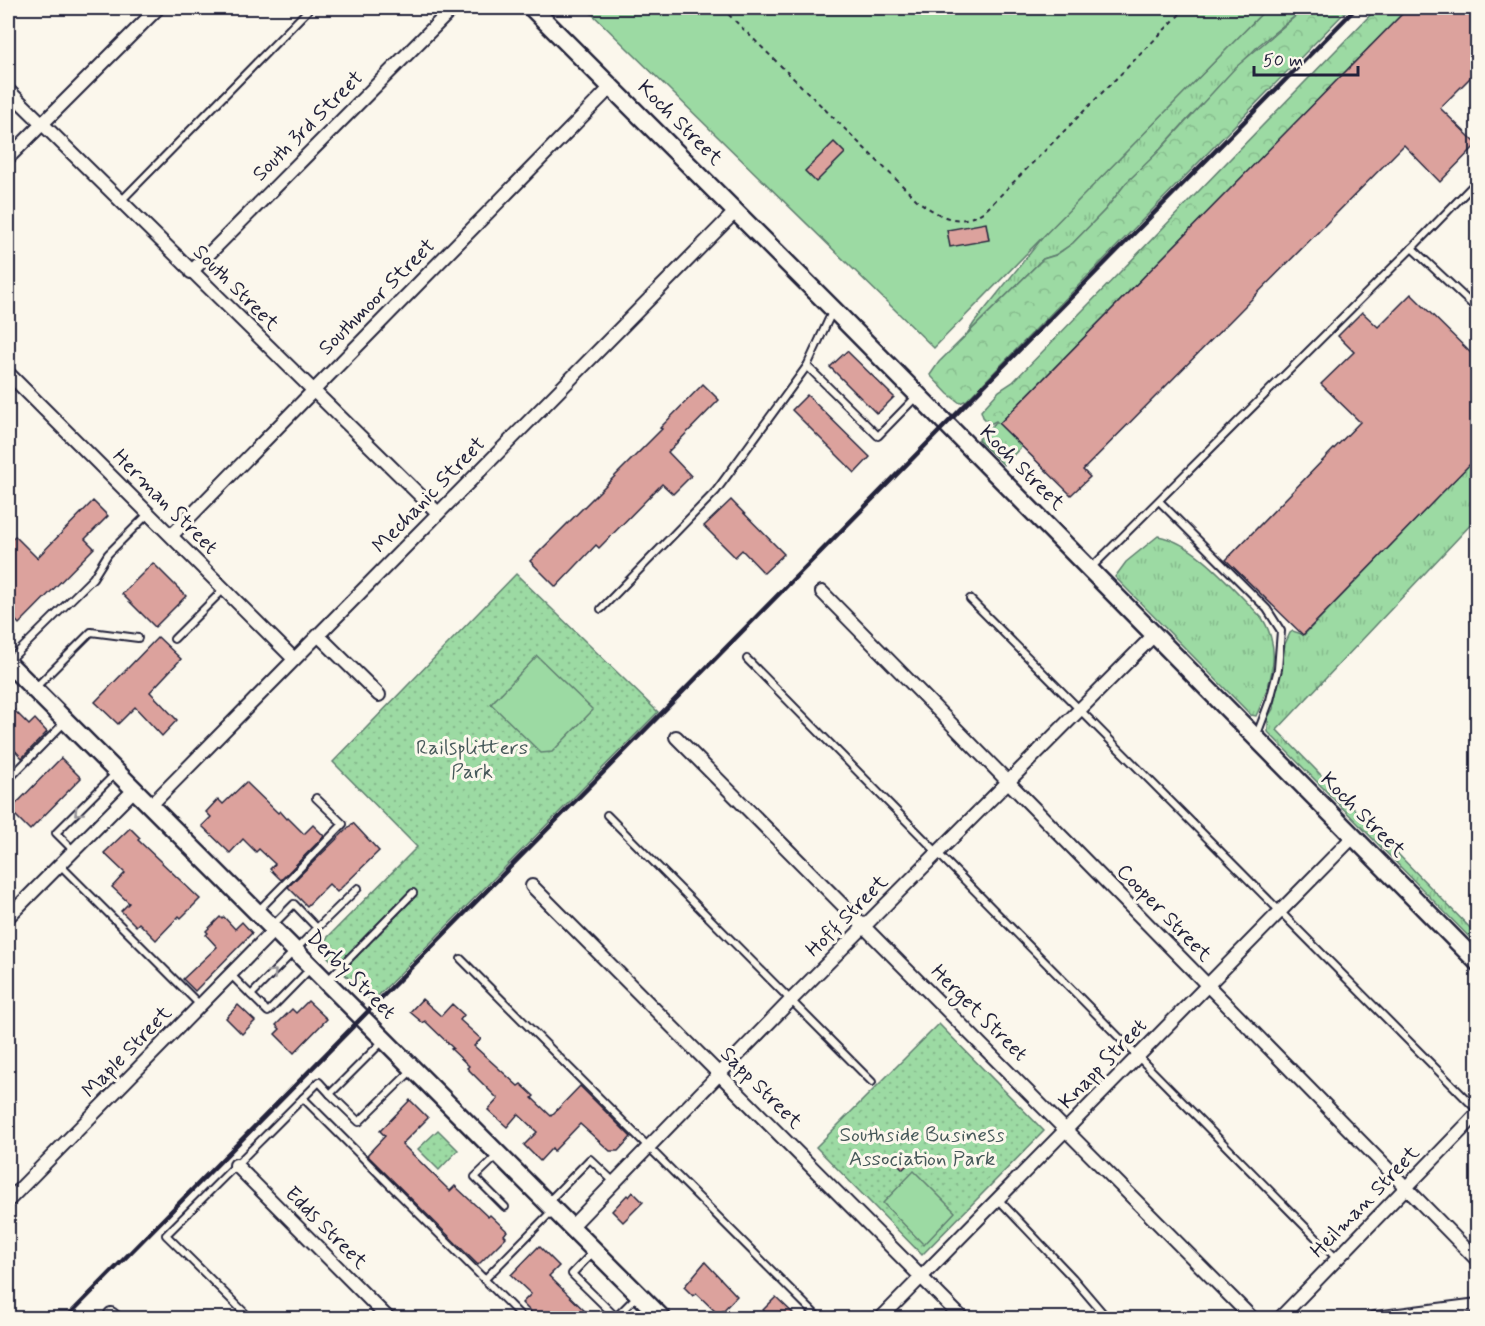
<svg xmlns="http://www.w3.org/2000/svg" width="1485" height="1326" font-family="Mynerve,sans-serif">
<style>
.grass{fill:url(#grass-tufts);stroke:#5f7e6f;stroke-width:1.5}
.forest{fill:url(#forest-crowns);stroke:#5f7e6f;stroke-width:1.5}
.park{fill:url(#park-dots);stroke:#5f7e6f;stroke-width:1.5}
.pitch{fill:#9cdaa3;stroke:#5f7e6f;stroke-width:1.5}
.building{fill:#dca29d;stroke:#22223b;stroke-width:1.5}
.lines{fill:none;stroke-linecap:round;stroke-linejoin:round}
.lane-casing{stroke:#22223b;stroke-width:10}
.street-casing{stroke:#22223b;stroke-width:16}
.secondary-casing{stroke:#22223b;stroke-width:21}
.path{stroke:#22223b;stroke-width:2;stroke-dasharray:4.5 4.5;stroke-linecap:butt}
.lane{stroke:#fbf7ec;stroke-width:6}
.street{stroke:#fbf7ec;stroke-width:12}
.secondary{stroke:#fbf7ec;stroke-width:16}
.rail{stroke:#22223b;stroke-width:4.5}
.oneway{stroke:#99979c}
.labels{text-anchor:middle;dominant-baseline:central;stroke-width:6;stroke-linejoin:round;paint-order:stroke}
.street-label{font-size:21px;fill:#22223b;stroke:#fbf7ec}
.park-label{font-size:21px;fill:#47595a;stroke:#fbf7ec}
</style>
<defs>
<pattern id="grass-tufts" width="24" height="20" patternUnits="userSpaceOnUse" patternTransform="scale(1.5)"><rect width="24" height="20" fill="#9cdaa3"/><path d="M3 7l-1-3M5 7V3M7 7l1-3M15 17l-1-3M17 17v-4M19 17l1-3" fill="none" stroke="#86bb8d"/></pattern>
<pattern id="forest-crowns" width="20" height="18" patternUnits="userSpaceOnUse" patternTransform="scale(1.5)"><rect width="20" height="18" fill="#9cdaa3"/><path d="M2 6a3 3 0 1 1 6 0M12 15a3 3 0 1 1 6 0" fill="none" stroke="#86bb8d"/></pattern>
<pattern id="park-dots" width="8" height="8" patternUnits="userSpaceOnUse" patternTransform="scale(1.5)"><rect width="8" height="8" fill="#9cdaa3"/><path d="M2 2h.1M6 6h.1" fill="none" stroke="#86bb8d" stroke-width="1.8" stroke-linecap="round"/></pattern>
</defs>
<rect width="100%" height="100%" fill="#fbf7ec"/>
<filter id="ink" filterUnits="userSpaceOnUse"><feTurbulence type="fractalNoise" baseFrequency=".0167" numOctaves="2"/><feDisplacementMap in="SourceGraphic" scale="12" xChannelSelector="R" yChannelSelector="G"/><feConvolveMatrix kernelMatrix="1 2 1 2 8 2 1 2 1" color-interpolation-filters="sRGB"/></filter>
<g filter="url(#ink)">
<!-- grass -->
<g class="grass">
<path d="M1267,8H1305L1259,45L1183,124L1146,165L1126,183L1105,210L1073,243L1055,255L1043,259L967,334L974,323L1047,232Z"/>
<path d="M997,421L1022,446L1004,465L978,440Z"/>
<path d="M1477,456V518L1277,730L1477,935V945L1268,732V717L1273,709L1285,644L1290,633L1293,631L1304,635Z"/>
<path d="M1158,536C1197,543 1234,590 1262,618C1283,650 1271,684 1256,716L1251,715L1115,577L1126,562Z"/>
</g>
<!-- forest -->
<g class="forest">
<path d="M1305,8H1349L967,400L960,403L948,394L930,375L939,362L1043,259L1056,255L1073,243L1105,210L1126,183L1158,152L1236,67Z"/>
<path d="M1377,8H1408L999,424L996,421L990,424L983,417L981,411L999,391L1013,382Z"/>
</g>
<!-- park -->
<g class="park">
<path d="M516,574L658,712L372,1002L318,947L417,847L333,762Z"/>
<path d="M939,1024L1044,1131L922,1255L816,1147Z"/>
<path d="M438,1130L458,1150L439,1170L418,1149Z"/>
</g>
<!-- pitch -->
<g class="pitch">
<path d="M586,8H1267L934,348Z"/>
<path d="M537,656L593,710L552,752L541,753L491,704Z"/>
<path d="M914,1171L955,1212L924,1245L883,1203Z"/>
</g>
<!-- building -->
<g class="building">
<path d="M1408,8H1478V70L1440,108L1477,144L1440,182L1404,145L1083,470L1090,477L1071,495L999,424Z"/>
<path d="M834,142L845,153L816,182L805,171Z"/>
<path d="M986,223L989,240L950,247L947,230Z"/>
<path d="M1411,294L1478,360V456L1303,635L1226,560L1360,422L1321,384L1354,352L1338,336L1362,312L1378,327Z"/>
<path d="M847,351L894,397L877,414L830,367Z"/>
<path d="M703,384L719,400L668,452L691,476L673,494L662,484L599,548L596,545L556,587L530,561L662,429L660,428Z"/>
<path d="M807,395L870,457L855,473L792,410Z"/>
<path d="M731,500L784,554L764,573L742,550L735,557L704,526Z"/>
<path d="M93,501L108,516L85,539L94,548L19,624L8,612V543L15,536L37,558Z"/>
<path d="M153,563L186,596L155,627L122,594Z"/>
<path d="M158,637L181,659L150,692L177,720L162,736L135,707L118,724L95,702Z"/>
<path d="M8,704L29,725L35,719L47,732L22,758L8,743Z"/>
<path d="M61,758L81,778L30,830L10,810Z"/>
<path d="M246,782L278,813L280,811L287,819L288,818L304,834L313,825L324,836L281,880L270,869L275,864L259,849L256,852L243,839L230,853L202,826L211,817L206,812L218,799L223,804Z"/>
<path d="M353,823L379,851L337,892L329,884L307,906L288,887Z"/>
<path d="M130,828L140,838L138,840L200,899L181,918L179,916L156,940L139,923L136,926L121,911L129,903L112,887L125,873L104,853Z"/>
<path d="M220,917L222,919L224,917L235,929L242,922L252,933L195,991L183,979L217,947L206,935L208,933L206,931Z"/>
<path d="M422,999L441,1016L452,1004L464,1015L460,1020L481,1039L474,1046L518,1086L521,1084L534,1096L532,1098L551,1116L580,1086L631,1137L618,1151H610L580,1124L554,1151L552,1148L540,1161L524,1145L537,1132L518,1114L507,1127L488,1110L498,1099L467,1068L469,1066L451,1049L453,1048L425,1021L423,1023L410,1012Z"/>
<path d="M308,1001L327,1019L294,1053L275,1034L280,1029L276,1025L292,1009L296,1013Z"/>
<path d="M238,1005L255,1021L242,1034L226,1018Z"/>
<path d="M410,1100L428,1118L402,1144L450,1191L455,1186L488,1217L490,1215L507,1231L504,1235L506,1237L478,1265L367,1155L385,1136L380,1131Z"/>
<path d="M902,1150L912,1160L903,1169L893,1159Z"/>
<path d="M633,1192L643,1202L623,1222L612,1211L627,1195L629,1197Z"/>
<path d="M539,1246L559,1266L549,1276L592,1318H537L522,1303L531,1294L511,1275Z"/>
<path d="M705,1262L737,1296L719,1315L696,1293L693,1296L684,1287Z"/>
<path d="M776,1297L798,1318H772L763,1310Z"/>
</g>
<g class="lines">
<defs>
<g id="lane">
<path d="M121,201L310,8"/>
<path d="M1412,248L1478,180"/>
<path d="M807,366L878,436L916,397"/>
<path d="M1159,501L1267,609L1281,631L1278,669L1270,700L1256,737"/>
<path d="M1090,569L1412,248L1478,310"/>
<path d="M970,599L1478,1111"/>
<path d="M601,609L716,491L807,366L833,310"/>
<path d="M174,639L224,589"/>
<path d="M747,659L1336,1258"/>
<path d="M8,662L93,578L108,554L149,513"/>
<path d="M34,689L91,632L138,638"/>
<path d="M8,780L64,723"/>
<path d="M607,815L872,1082"/>
<path d="M74,851L56,833L116,773"/>
<path d="M60,865L200,1005"/>
<path d="M257,912L343,824L316,798"/>
<path d="M317,928L358,888"/>
<path d="M461,959L819,1318"/>
<path d="M230,974L268,1012L311,968"/>
<path d="M326,982L413,893"/>
<path d="M251,995L317,928L294,904L272,926"/>
<path d="M383,1041L330,1094L359,1122L413,1069"/>
<path d="M303,1098L523,1318"/>
<path d="M498,1155L475,1177L505,1207"/>
<path d="M998,1199L1073,1278L1107,1318"/>
<path d="M547,1203L590,1159L614,1182"/>
<path d="M594,1251L572,1274L616,1317L637,1296"/>
<path d="M484,1280L553,1210"/>
<path d="M250,1318L166,1235L319,1082L330,1094"/>
</g>
<g id="street">
<path d="M8,90L438,513"/>
<path d="M8,158L158,8"/>
<path d="M191,272L453,8"/>
<path d="M8,373L294,659"/>
<path d="M172,535L611,87"/>
<path d="M822,592L1478,1261"/>
<path d="M319,636L379,695"/>
<path d="M676,737L1252,1318"/>
<path d="M150,806L736,211"/>
<path d="M532,886L962,1318"/>
<path d="M8,917L134,790"/>
<path d="M236,1165L388,1318"/>
<path d="M8,1201L274,930"/>
<path d="M571,1227L791,1000L1154,635"/>
<path d="M111,1314L116,1318"/>
<path d="M881,1318L1353,837"/>
<path d="M1280,1318L1478,1113"/>
<path d="M1375,1318L1478,1305"/>
</g>
<g id="secondary">
<path d="M532,8L834,310L1478,963"/>
<path d="M8,663L662,1318"/>
</g>
</defs>
<!-- lane casing -->
<use href="#lane" class="lane-casing"/>
<!-- street casing -->
<use href="#street" class="street-casing"/>
<!-- secondary casing -->
<use href="#secondary" class="secondary-casing"/>
<!-- path -->
<path class="path" d="M722,8L918,201C942,218 959,228 986,210L1186,8"/>
<!-- lane -->
<use href="#lane" class="lane"/>
<!-- street -->
<use href="#street" class="street"/>
<!-- secondary -->
<use href="#secondary" class="secondary"/>
<!-- rail -->
<path class="rail" d="M66,1318L1356,8"/>
</g>
<!-- one-way arrows -->
<defs><path id="oneway-chevron" d="M-2-3.5L2.5 0L-2 3.5" fill="none" stroke-width="1.6" stroke-linecap="round" stroke-linejoin="round" transform="scale(1.5)"/></defs>
<g class="oneway">
<use href="#oneway-chevron" transform="translate(78 812) rotate(135)"/>
<use href="#oneway-chevron" transform="translate(273 973) rotate(-45)"/>
</g>
</g>
<g class="labels">
<!-- street labels -->
<g class="street-label">
<text transform="translate(680 123) rotate(45)">Koch Street</text>
<text transform="translate(308 126) rotate(-45)">South 3rd Street</text>
<text transform="translate(236 288) rotate(45)">South Street</text>
<text transform="translate(377 297) rotate(-45)">Southmoor Street</text>
<text transform="translate(1022 468) rotate(45)">Koch Street</text>
<text transform="translate(429 495) rotate(-46)">Mechanic Street</text>
<text transform="translate(165 502) rotate(45)">Herman Street</text>
<text transform="translate(1363 815) rotate(45)">Koch Street</text>
<text transform="translate(1164 913) rotate(46)">Cooper Street</text>
<text transform="translate(847 916) rotate(-45)">Hoff Street</text>
<text transform="translate(351 975) rotate(45)">Derby Street</text>
<text transform="translate(979 1013) rotate(45)">Herget Street</text>
<text transform="translate(127 1052) rotate(-46)">Maple Street</text>
<text transform="translate(1103 1064) rotate(-46)">Knapp Street</text>
<text transform="translate(761 1088) rotate(45)">Sapp Street</text>
<text transform="translate(1365 1202) rotate(-46)">Heilman Street</text>
<text transform="translate(326 1228) rotate(45)">Edds Street</text>
</g>
<!-- park labels -->
<g class="park-label">
<text x="472" y="748">Railsplitters<tspan x="472" dy="24">Park</tspan></text>
<text x="922" y="1135">Southside Business<tspan x="922" dy="24">Association Park</tspan></text>
</g>
</g>
<!-- margin -->
<rect width="1485" height="1326" fill="none" stroke="#fbf7ec" stroke-width="30"/>
<rect x="15" y="15" width="1455" height="1296" fill="none" stroke="#22223b" stroke-width="2" filter="url(#ink)"/>
<!-- scale -->
<path d="M1254 66v9h104v-9" fill="none" stroke="#22223b" stroke-width="3"/>
<text x="1263" y="66" font-size="18" fill="#22223b" stroke="#fbf7ec" stroke-width="4.5" paint-order="stroke">50 m</text>
</svg>
